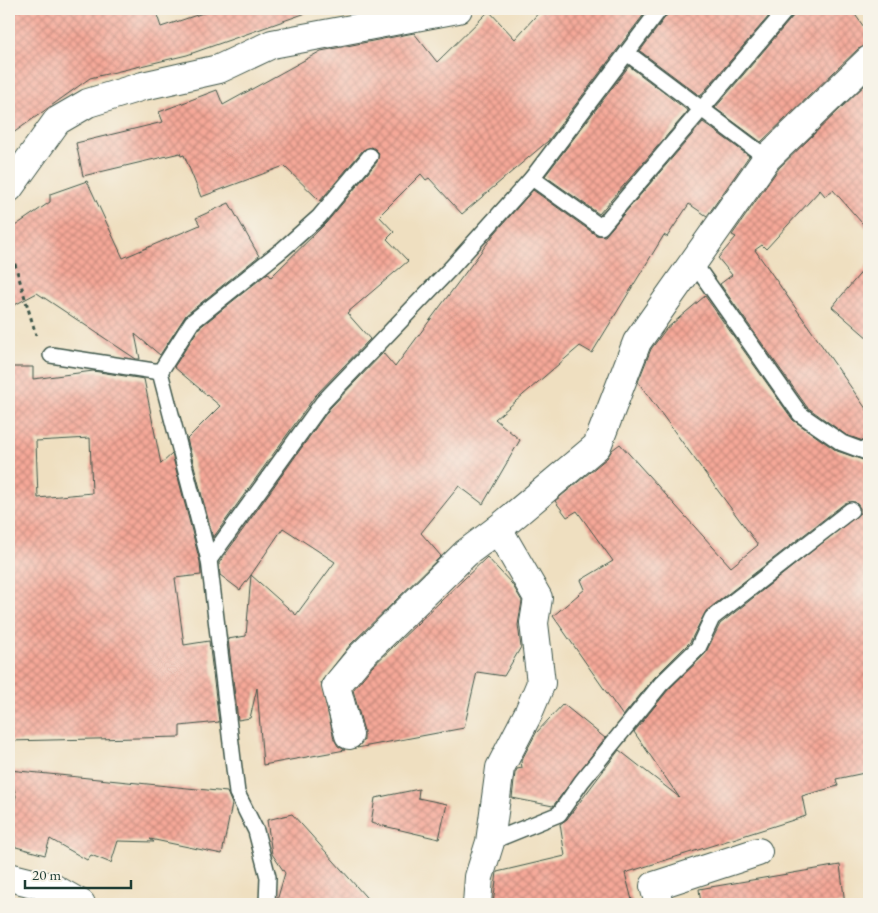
<svg xmlns="http://www.w3.org/2000/svg" width="878" height="913" font-family="'EB Garamond',serif">
<style>
.building{fill:url(#building-cross-hatch);fill-rule:evenodd}
.lines{fill:none;stroke-linecap:round;stroke-linejoin:round}
.lane-casing{stroke:#3e5549;stroke-width:18}
.street-casing{stroke:#3e5549;stroke-width:30}
.path{stroke:#3e5549;stroke-width:3;stroke-dasharray:4 4;stroke-linecap:butt}
.lane{stroke:#fff;stroke-width:15}
.street{stroke:#fff;stroke-width:28}
</style>
<defs>
<pattern id="building-cross-hatch" width="8" height="8" patternUnits="userSpaceOnUse" patternTransform="scale(1.25)"><rect width="8" height="8" fill="#f6a898"/><path d="M0 0l8 8M0 8l8-8" fill="none" stroke="#c78a7d"/></pattern>
</defs>
<rect width="100%" height="100%" fill="#f7f3e8"/>
<filter id="ink" filterUnits="userSpaceOnUse"><feTurbulence type="fractalNoise" baseFrequency=".02" numOctaves="2"/><feDisplacementMap in="SourceGraphic" scale="10" xChannelSelector="R" yChannelSelector="G"/><feConvolveMatrix kernelMatrix="1 2 1 2 8 2 1 2 1" color-interpolation-filters="sRGB"/></filter>
<filter id="wash" filterUnits="userSpaceOnUse"><feTurbulence type="fractalNoise" baseFrequency=".0096" numOctaves="4" result="noise"/><feDisplacementMap in="SourceGraphic" scale="20" xChannelSelector="R" yChannelSelector="G"/><feGaussianBlur stdDeviation="1.12" result="paint"/><feColorMatrix in="noise" values="0 0 0 0 0 0 0 0 0 0 0 0 0 0 0 0 0 1.4 0 .05"/><feComposite in="paint" operator="in"/></filter>
<g filter="url(#wash)">
<rect width="100%" height="100%" fill="#efdfc0"/>
<g id="blocks">
<!-- building -->
<g class="building">
<path d="M9,9H155L161,27L215,9H306V13L187,55L90,78L9,136Z"/>
<path d="M542,9H648L548,141L462,214L429,178L426,180L421,174L379,216L394,232L387,239L408,261L347,313L370,339L315,396L213,538L187,439L220,406L174,367L199,328L268,273L271,277L326,223L377,162L379,153L372,147L363,150L320,201L284,166L201,197L184,155L181,156L180,153L83,176L76,143L163,122L159,112L217,90L223,105L321,51L414,33L437,62L489,11L515,39Z"/>
<path d="M669,9H775L700,96L640,51L667,15Z"/>
<path d="M796,9H851L869,34V45L858,49L761,142L715,108L794,15Z"/>
<path d="M629,66L688,111L599,214L545,176Z"/>
<path d="M869,81V231L833,190L825,196L820,190L766,249L762,245L755,250L869,413V443L846,435L807,407L720,284L732,275L718,258L736,237L732,235L779,168Z"/>
<path d="M703,122L749,156L707,216L689,204L667,237L664,235L592,353L580,346L495,419L520,440L483,504L459,486L421,533L441,556L350,645L321,682L334,739L338,746L345,750L263,765L257,688L250,718L238,720L228,639L246,636L251,575L240,590L220,575L219,563L330,408L383,353L395,367L495,233L533,190L596,235L605,236ZM283,528L335,562L296,615L251,575Z"/>
<path d="M87,181L123,258L200,225L196,218L229,203L259,256L186,315L160,355L135,334L140,359H136L37,293L9,308V230L50,202V194Z"/>
<path d="M869,263V339L832,307Z"/>
<path d="M705,296L793,420L837,451L869,462V772L836,779L838,786L802,796L806,816L625,873L633,904H493L497,872L565,856L560,824L567,819L619,750L679,797L634,732L668,690L705,654L720,624L860,513V508L855,502L845,503L706,611L690,642L654,678L623,716L553,616L585,589L581,580L613,561L577,511L567,517L555,501L607,458L612,450L620,444L731,567L758,545L638,382L651,349L666,329Z"/>
<path d="M9,367H33V379L93,371L144,379L161,464L172,454L200,562L201,575L175,578L184,645L209,641L219,722L180,726V737L9,741ZM90,438L92,493L38,498L36,441Z"/>
<path d="M487,557L512,584L522,601L518,625L521,647L504,676L477,672L464,728L357,748L364,740V731L353,690L372,667Z"/>
<path d="M563,704L605,738L553,806L512,798L515,773L517,769L522,768L521,761L536,733Z"/>
<path d="M9,770L227,792L232,804L222,854L150,839L154,842L118,841L111,863L91,855L87,860L50,839L45,855L9,845V823L16,796Z"/>
<path d="M419,789L418,798L447,804L439,839L371,823L375,798Z"/>
<path d="M292,814L311,835L372,904H276L285,873L272,854L267,820Z"/>
<path d="M840,865L845,904H701L699,889Z"/>
</g>
</g>
</g>
<g filter="url(#ink)">
<use href="#blocks" fill-opacity="0" stroke="#3e5549" stroke-width="1"/>
<g class="lines">
<defs>
<g id="lane">
<path d="M627,53L767,158"/>
<path d="M532,178L601,227L787,9"/>
<path d="M693,262L800,414L842,443L869,453"/>
<path d="M51,355L160,372"/>
<path d="M209,560L323,402L451,268L532,178L660,9"/>
<path d="M490,842L559,814L582,781L661,684L698,648L712,618L851,510"/>
<path d="M267,904L268,877L256,831L237,793L209,560L160,372L192,322L283,249L319,217L370,156"/>
</g>
<g id="street">
<path d="M9,188L57,121L88,103L143,86L219,69L272,44L458,9"/>
<path d="M349,735L336,686L361,656L466,553L498,529L597,446L637,342L767,158L869,60"/>
<path d="M9,877L53,888L81,904"/>
<path d="M477,904L479,877L490,842L500,768L528,714L541,683L534,623L538,598L498,529"/>
<path d="M659,904L654,886L758,852"/>
</g>
</defs>
<!-- lane casing -->
<use href="#lane" class="lane-casing"/>
<!-- street casing -->
<use href="#street" class="street-casing"/>
<!-- path -->
<path class="path" d="M9,253L11,251L36,335"/>
<!-- lane -->
<use href="#lane" class="lane"/>
<!-- street -->
<use href="#street" class="street"/>
</g>
</g>
<!-- margin -->
<rect width="878" height="913" fill="none" stroke="#f7f3e8" stroke-width="30"/>
<!-- scale -->
<path d="M25 880v8h106v-8" fill="none" stroke="#1f3d34" stroke-width="2.5"/>
<text x="32" y="880" font-size="15" fill="#1f3d34" stroke="#f7f3e8" stroke-width="4" paint-order="stroke">20 m</text>
</svg>
